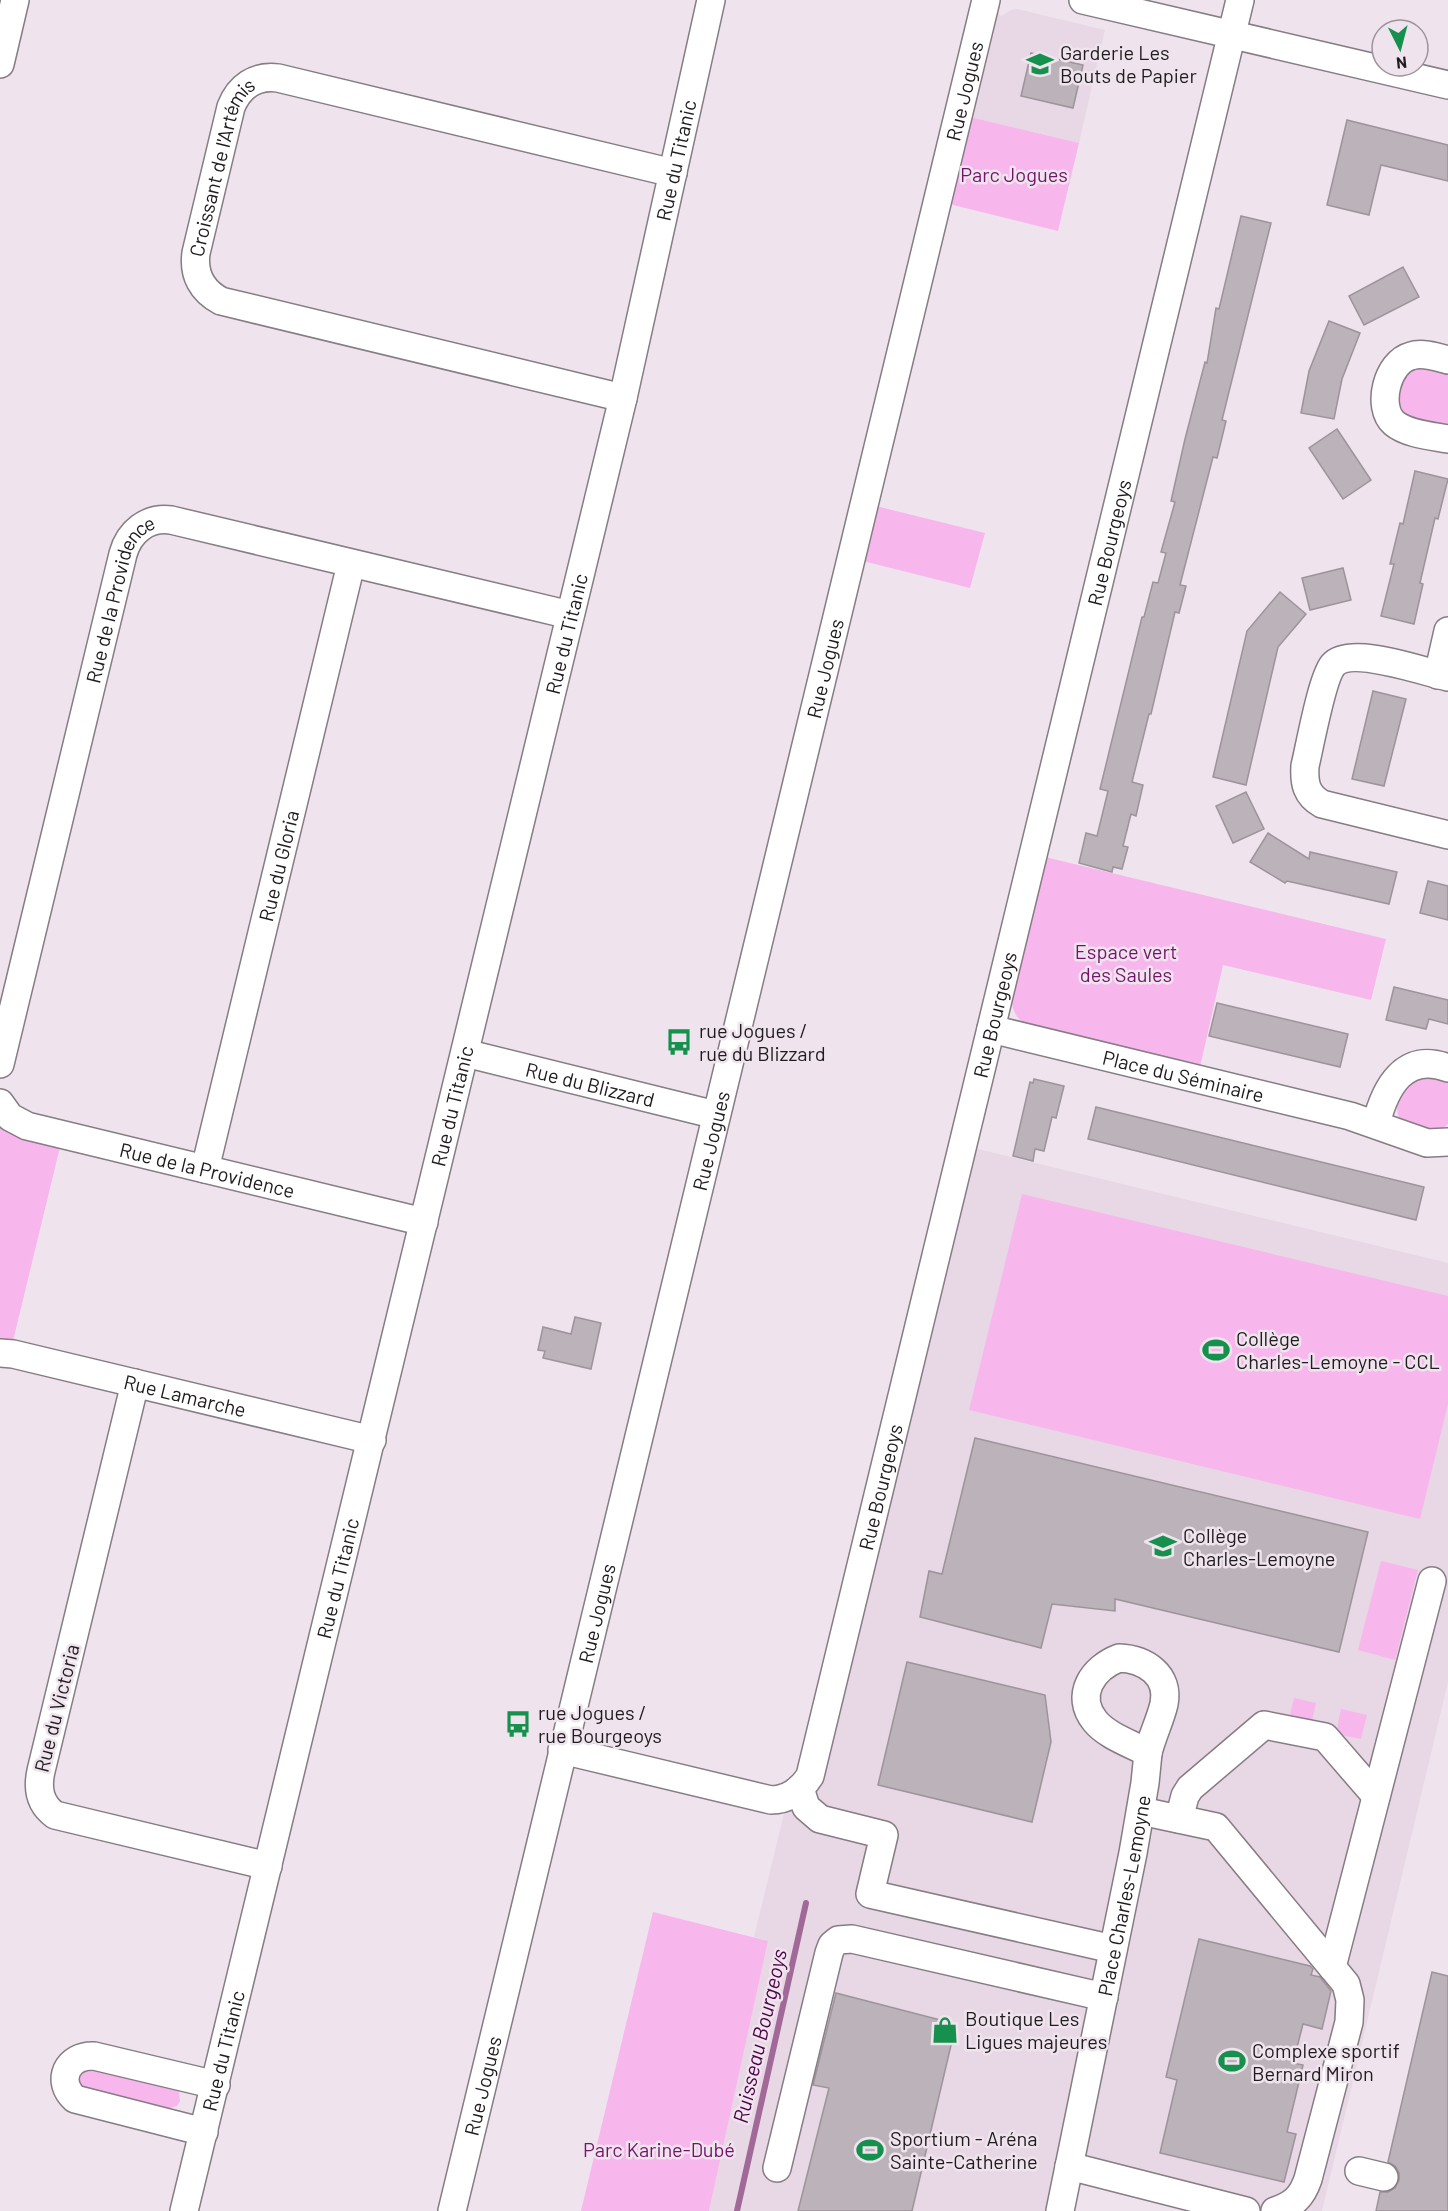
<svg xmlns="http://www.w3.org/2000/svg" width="1448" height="2211" font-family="Barlow,sans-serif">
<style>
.built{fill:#e8d7e4}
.green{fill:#f7b7ec}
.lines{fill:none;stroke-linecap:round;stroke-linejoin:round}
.stream{stroke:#a16998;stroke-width:6}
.building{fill:#bcb2ba;stroke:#9d939b;stroke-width:1.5}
.minor-casing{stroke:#867c84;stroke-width:30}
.minor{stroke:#fff;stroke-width:27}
.labels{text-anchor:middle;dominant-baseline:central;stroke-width:5;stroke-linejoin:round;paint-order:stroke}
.poi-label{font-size:20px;fill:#1f1b1e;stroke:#efe4ed;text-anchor:start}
.street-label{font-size:20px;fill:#1f1b1e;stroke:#efe4ed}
.park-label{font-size:20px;fill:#73146a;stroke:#efe4ed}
.water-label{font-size:21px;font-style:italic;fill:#4c0246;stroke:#efe4ed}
</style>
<rect width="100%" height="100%" fill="#efe4ed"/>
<!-- built -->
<g class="built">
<path d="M1017,9L1105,30L1079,143L970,117L994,20L998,13L1001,16L1011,10Z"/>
<path d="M974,1148L1448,1263V1682L1322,2211H1219L1056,2174L1048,2211H709L768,1941L754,1937L785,1810L790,1808Z"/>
</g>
<!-- green -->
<g class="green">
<path d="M970,117L1079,143L1058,231L949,204Z"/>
<path d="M1422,367L1448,373V427C1436,424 1421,423 1410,418C1388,406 1400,369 1422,367Z"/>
<path d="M876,506L985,533L970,588L863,561Z"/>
<path d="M1045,857L1386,939L1371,1000L1223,965L1200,1067L1028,1026C1016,1019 1012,1010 1011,996Z"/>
<path d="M1418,1076H1439L1448,1081V1124C1436,1138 1414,1125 1399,1119C1393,1100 1404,1087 1418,1076Z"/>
<path d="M0,1125L12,1134L60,1147L13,1341L0,1338Z"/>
<path d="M1022,1194L1448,1296V1404L1420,1519L969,1410Z"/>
<path d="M1381,1561L1418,1570L1395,1660L1358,1650Z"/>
<path d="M1294,1698L1316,1703L1310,1729L1288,1724Z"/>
<path d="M1341,1709L1367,1715L1361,1739L1336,1734Z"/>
<path d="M653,1912L768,1941L709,2211H581Z"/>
<path d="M86,2067L172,2088L179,2092L180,2101L177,2106L167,2109L82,2089L76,2077Z"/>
</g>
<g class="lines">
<!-- stream -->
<path class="stream" d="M737,2211L806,1903"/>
</g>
<!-- building -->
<g class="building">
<path d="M1031,53L1083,65L1073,108L1021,96Z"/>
<path d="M1347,120L1448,145V181L1381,165L1369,215L1327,205Z"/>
<path d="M1241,216L1271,223L1222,420L1226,421L1217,458L1213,457L1180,585L1186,586L1179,613L1175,612L1151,714H1149L1132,782L1143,785L1136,816L1131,814L1123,846L1128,847L1122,869L1113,867L1112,872L1079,863L1086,833L1097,836L1108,791L1100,789L1142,617H1144L1153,582L1158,583L1166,553L1161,552L1175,502L1171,501L1185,439L1205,362L1207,363L1216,308L1219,309Z"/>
<path d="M1403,267L1419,297L1364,325L1349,296Z"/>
<path d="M1329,321L1360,333L1342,379L1334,419L1301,413L1309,371Z"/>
<path d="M1337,429L1371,480L1343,499L1309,448Z"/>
<path d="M1415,471L1448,479L1438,519L1435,518L1420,583L1423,584L1414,624L1381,616L1394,564H1390L1400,523L1403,524Z"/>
<path d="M1343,568L1351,600L1310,610L1302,578Z"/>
<path d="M1280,592L1306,614L1278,647L1246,785L1213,777L1247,631Z"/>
<path d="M1373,691L1406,699L1384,786L1352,779Z"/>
<path d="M1246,792L1264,829L1233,843L1216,806Z"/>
<path d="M1268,833L1309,859L1310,852L1397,872L1389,904L1287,881L1285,883L1250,862Z"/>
<path d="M1428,881L1448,886V920L1420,913Z"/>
<path d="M1394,987L1448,1000V1024L1429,1019L1426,1029L1386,1020Z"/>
<path d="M1217,1003L1348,1034L1340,1067L1209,1036Z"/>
<path d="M1034,1079L1064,1086L1056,1118L1052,1117L1044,1151L1035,1149L1033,1161L1013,1156L1030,1082L1033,1083Z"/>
<path d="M1096,1107L1424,1187L1416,1220L1088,1139Z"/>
<path d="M575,1317L601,1323L591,1369L543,1358L545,1351L538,1350L543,1327L571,1334Z"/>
<path d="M975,1438L1368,1532L1339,1652L1115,1599V1611L1052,1604L1041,1648L920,1617L929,1571L942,1574Z"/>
<path d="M907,1662L1045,1695L1051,1742L1032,1822L878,1785Z"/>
<path d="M1199,1939L1310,1966L1313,1969L1311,1975L1320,1977L1331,1991L1322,2029L1303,2024L1293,2063L1303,2065L1287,2132L1296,2134L1284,2182L1160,2153L1177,2080L1166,2077Z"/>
<path d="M1432,1972L1448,1976V2211H1376L1380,2192H1388L1395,2188L1399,2180V2173L1395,2166L1388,2162Z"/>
<path d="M836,1993L956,2024L912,2211H798L829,2088L813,2085Z"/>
</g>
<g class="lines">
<defs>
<g id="minor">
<path d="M1083,0L1448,85"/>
<path d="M0,64L15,0"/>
<path d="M1448,360C1437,357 1422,352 1411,356C1387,362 1376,407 1394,423C1407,434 1432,436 1448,439"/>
<path id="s1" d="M623,398L221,301C202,291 193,275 196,253L231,107C239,87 255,75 278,78L673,173"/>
<path d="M1438,675L1448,631"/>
<path d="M1448,677C1424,672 1351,645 1333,665C1322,678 1310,745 1305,766C1304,783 1306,795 1322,804L1448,835"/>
<path id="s2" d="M991,1029L1350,1116L1427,1143L1448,1142"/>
<path id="s3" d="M465,1053L716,1115"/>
<path id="s4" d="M0,1064L123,554C129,532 147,517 171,520L570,615"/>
<path id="s5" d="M0,1103L10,1117L27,1126L424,1222"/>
<path d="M1376,1124C1385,1088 1404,1051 1448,1068"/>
<path id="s6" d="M205,1169L351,564"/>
<path id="s7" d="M0,1353L13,1354L372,1440"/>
<path d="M135,1383L41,1771C37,1789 40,1804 55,1815L268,1866"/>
<path d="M1119,1658C1145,1659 1170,1675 1164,1704C1160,1721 1152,1736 1148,1753C1132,1744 1107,1736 1095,1721C1074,1695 1093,1668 1119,1658Z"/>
<path id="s8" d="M562,1750L771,1800C788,1800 801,1790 810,1776L1240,0"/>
<path d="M800,1788L806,1807L820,1819L884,1835L870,1894L1113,1949"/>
<path d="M1141,1811L1216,1827L1346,1984L1350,2000L1349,2022L1308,2179C1302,2197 1293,2205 1275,2211"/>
<path d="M1179,1819L1185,1796L1190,1788L1264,1725L1325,1737L1376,1796"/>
<path d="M1332,1967L1432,1581"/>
<path d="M204,2132L75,2099C55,2081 67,2055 94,2056L216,2085"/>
<path d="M1069,2166L1246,2211"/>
<path d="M777,2168L829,1953L832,1945L838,1940L852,1939L1104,1997"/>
<path d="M1359,2171L1384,2177"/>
<path id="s9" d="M184,2211L623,398L711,0"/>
<path id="s10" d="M452,2211L986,0"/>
<path id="s11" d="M1060,2211L1133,1853L1145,1783L1148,1753"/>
</g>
</defs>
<!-- minor casing -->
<use href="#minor" class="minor-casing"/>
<!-- minor -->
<use href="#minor" class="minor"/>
</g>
<!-- icons -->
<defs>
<symbol id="school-bare" viewBox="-9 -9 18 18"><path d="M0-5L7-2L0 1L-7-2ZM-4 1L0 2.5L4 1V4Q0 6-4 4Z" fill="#15914d" stroke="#efe4ed" stroke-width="2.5" paint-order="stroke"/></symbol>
<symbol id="bus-bare" viewBox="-9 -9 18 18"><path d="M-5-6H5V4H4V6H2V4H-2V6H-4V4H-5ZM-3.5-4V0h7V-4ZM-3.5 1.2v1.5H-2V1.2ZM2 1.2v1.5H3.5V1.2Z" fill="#15914d" stroke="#efe4ed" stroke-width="2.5" paint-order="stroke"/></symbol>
<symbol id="stadium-bare" viewBox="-9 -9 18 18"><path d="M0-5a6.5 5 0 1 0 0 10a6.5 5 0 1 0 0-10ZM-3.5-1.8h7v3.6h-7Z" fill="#15914d" stroke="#efe4ed" stroke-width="2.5" paint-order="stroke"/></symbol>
<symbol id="shop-bare" viewBox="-9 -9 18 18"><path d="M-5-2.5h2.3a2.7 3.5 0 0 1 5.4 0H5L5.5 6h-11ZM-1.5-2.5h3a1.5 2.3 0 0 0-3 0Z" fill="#15914d" stroke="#efe4ed" stroke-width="2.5" paint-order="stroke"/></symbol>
</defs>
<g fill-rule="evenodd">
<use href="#school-bare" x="1021" y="45" width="38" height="38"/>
<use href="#bus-bare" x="660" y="1023" width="38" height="38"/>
<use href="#stadium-bare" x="1197" y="1331" width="38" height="38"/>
<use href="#school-bare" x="1144" y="1527" width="38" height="38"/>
<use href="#bus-bare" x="499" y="1705" width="38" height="38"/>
<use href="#shop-bare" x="926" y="2011" width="38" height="38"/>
<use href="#stadium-bare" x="1213" y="2042" width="38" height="38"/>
<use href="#stadium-bare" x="851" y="2131" width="38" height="38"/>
</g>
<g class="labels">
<!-- poi labels -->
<g class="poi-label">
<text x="1060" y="52">Garderie Les<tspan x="1060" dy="23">Bouts de Papier</tspan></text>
<text x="699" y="1030">rue Jogues /<tspan x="699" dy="23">rue du Blizzard</tspan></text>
<text x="1236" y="1338">Collège<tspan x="1236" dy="23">Charles-Lemoyne - CCL</tspan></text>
<text x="1183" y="1535">Collège<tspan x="1183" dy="23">Charles-Lemoyne</tspan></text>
<text x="538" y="1712">rue Jogues /<tspan x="538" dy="23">rue Bourgeoys</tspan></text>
<text x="965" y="2018">Boutique Les<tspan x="965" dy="23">Ligues majeures</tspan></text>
<text x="1252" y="2050">Complexe sportif<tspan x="1252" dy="23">Bernard Miron</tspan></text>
<text x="890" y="2138">Sportium - Aréna<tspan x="890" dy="23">Sainte-Catherine</tspan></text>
</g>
<!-- street labels -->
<g class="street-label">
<text stroke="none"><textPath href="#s10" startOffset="2181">Rue Jogues</textPath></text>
<text stroke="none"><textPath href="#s9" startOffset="2109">Rue du Titanic</textPath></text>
<text stroke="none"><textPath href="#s1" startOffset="562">Croissant de l'Artémis</textPath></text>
<text stroke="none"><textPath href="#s8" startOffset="1532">Rue Bourgeoys</textPath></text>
<text stroke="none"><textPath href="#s4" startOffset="482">Rue de la Providence</textPath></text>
<text stroke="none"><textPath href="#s9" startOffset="1623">Rue du Titanic</textPath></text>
<text stroke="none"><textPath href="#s10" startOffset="1587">Rue Jogues</textPath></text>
<text stroke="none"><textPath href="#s6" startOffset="312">Rue du Gloria</textPath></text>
<text stroke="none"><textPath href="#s8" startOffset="1046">Rue Bourgeoys</textPath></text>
<text stroke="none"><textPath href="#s2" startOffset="198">Place du Séminaire</textPath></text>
<text stroke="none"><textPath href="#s3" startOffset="129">Rue du Blizzard</textPath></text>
<text stroke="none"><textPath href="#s9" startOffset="1137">Rue du Titanic</textPath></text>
<text stroke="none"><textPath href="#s10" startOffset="1101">Rue Jogues</textPath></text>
<text stroke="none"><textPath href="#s5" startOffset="222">Rue de la Providence</textPath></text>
<text stroke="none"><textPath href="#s7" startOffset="190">Rue Lamarche</textPath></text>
<text stroke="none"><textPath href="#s8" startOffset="560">Rue Bourgeoys</textPath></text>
<text stroke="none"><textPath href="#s9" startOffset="651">Rue du Titanic</textPath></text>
<text stroke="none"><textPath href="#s10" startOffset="615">Rue Jogues</textPath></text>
<text transform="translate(56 1708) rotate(-76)">Rue du Victoria</text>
<text stroke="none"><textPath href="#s11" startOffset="322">Place Charles-Lemoyne</textPath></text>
<text stroke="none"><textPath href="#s9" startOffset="165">Rue du Titanic</textPath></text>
<text stroke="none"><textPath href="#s10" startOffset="129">Rue Jogues</textPath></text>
</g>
<!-- park labels -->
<g class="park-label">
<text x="1014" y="174">Parc Jogues</text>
<text x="1126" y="951">Espace vert<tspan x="1126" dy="23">des Saules</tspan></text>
<text x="659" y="2149">Parc Karine-Dubé</text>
</g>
<!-- water labels -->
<g class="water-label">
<text transform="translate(759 2036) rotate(-77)">Ruisseau Bourgeoys</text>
</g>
</g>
<!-- north arrow -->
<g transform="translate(1400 48) rotate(174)"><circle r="28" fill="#efe4ed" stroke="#9c949a" stroke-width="1.5"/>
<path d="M0-4.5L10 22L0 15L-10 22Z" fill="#15914d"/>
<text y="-9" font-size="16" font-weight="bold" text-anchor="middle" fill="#1f1b1e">N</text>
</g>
</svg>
